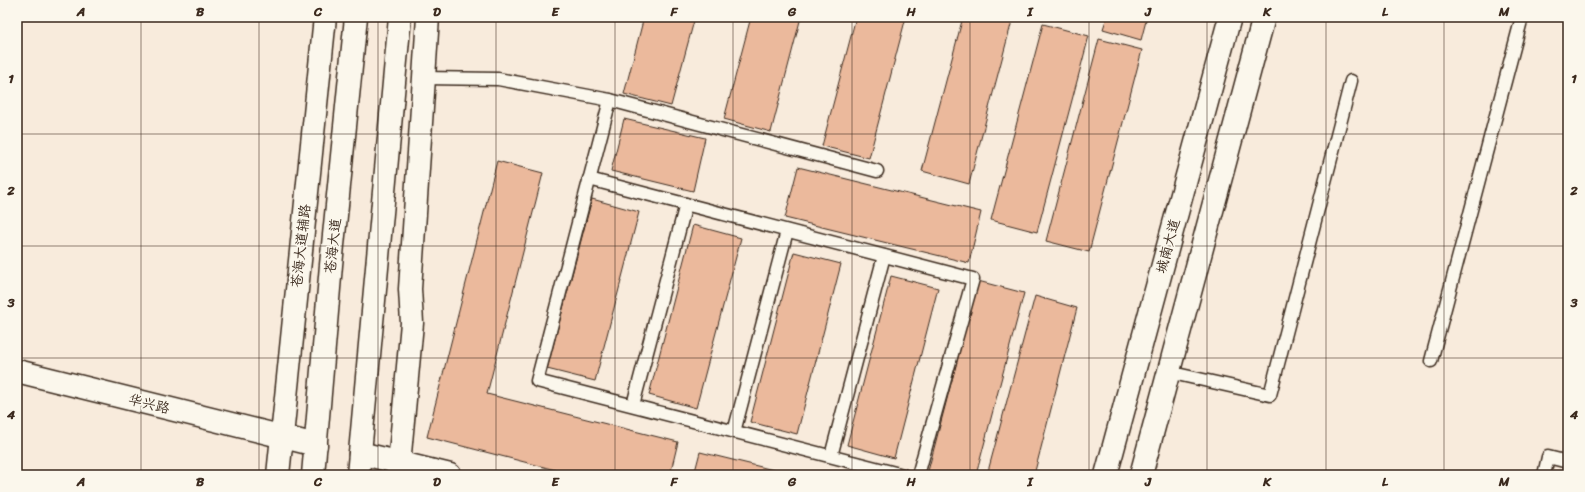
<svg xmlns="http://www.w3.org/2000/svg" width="1585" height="492" font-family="Sriracha,'LXGW WenKai TC',sans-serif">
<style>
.building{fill:#ebb99c;stroke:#3b2a1e}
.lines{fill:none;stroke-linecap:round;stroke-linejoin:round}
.service-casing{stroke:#3b2a1e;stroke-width:15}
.minor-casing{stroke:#3b2a1e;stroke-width:25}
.tertiary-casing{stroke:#3b2a1e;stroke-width:25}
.secondary-casing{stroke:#3b2a1e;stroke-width:25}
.trunk-casing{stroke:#3b2a1e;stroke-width:25}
.service{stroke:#fbf7ec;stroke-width:12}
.minor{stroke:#fbf7ec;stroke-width:22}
.tertiary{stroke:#fbf7ec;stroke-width:22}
.secondary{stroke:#fbf7ec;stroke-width:22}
.trunk{stroke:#fbf7ec;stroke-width:22}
.grid{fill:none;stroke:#3b2a1e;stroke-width:1;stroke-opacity:0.55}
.labels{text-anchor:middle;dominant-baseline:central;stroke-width:3.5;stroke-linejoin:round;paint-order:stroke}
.street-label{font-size:14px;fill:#3b2a1e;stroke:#fbf7ec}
.neatline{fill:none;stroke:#3b2a1e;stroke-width:1.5}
.grid-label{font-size:13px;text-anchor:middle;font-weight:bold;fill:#3b2a1e}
</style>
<rect width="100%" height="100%" fill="#f8ebdc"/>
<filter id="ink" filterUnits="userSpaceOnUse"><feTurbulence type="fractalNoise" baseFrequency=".025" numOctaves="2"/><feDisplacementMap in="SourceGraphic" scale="8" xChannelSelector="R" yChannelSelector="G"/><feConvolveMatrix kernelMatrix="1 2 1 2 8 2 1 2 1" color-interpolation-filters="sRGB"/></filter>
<g filter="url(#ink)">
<!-- building -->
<g class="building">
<path d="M644,17H695L671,106L624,94Z"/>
<path d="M751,17H801L771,132L724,119Z"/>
<path d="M856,17H906L869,158L822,146Z"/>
<path d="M963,17H1013L969,184L922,171Z"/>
<path d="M1107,17H1147L1141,40L1103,29Z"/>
<path d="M1043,24L1089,36L1037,232L991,220Z"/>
<path d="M1099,39L1142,50L1089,252L1046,241Z"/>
<path d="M624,119L705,138L693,191L611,171Z"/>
<path d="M497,161L543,173L487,394L678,442L670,475H575L427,437Z"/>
<path d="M798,167L981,212L969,263L785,218Z"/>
<path d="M592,199L639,212L595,381L547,369Z"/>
<path d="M693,225L741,238L696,408L649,395Z"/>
<path d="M794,252L841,264L797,434L750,422Z"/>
<path d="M891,276L938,288L894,458L847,445Z"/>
<path d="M978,281L1024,293L976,475H927Z"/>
<path d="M1035,296L1077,308L1034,475H987Z"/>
<path d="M700,452L794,475H694Z"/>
</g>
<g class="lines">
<defs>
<g id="service">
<path d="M423,78L498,79L610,100L877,171"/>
<path d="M610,100L537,381L903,475"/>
<path d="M589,179L973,279L918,475"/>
<path d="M1431,361L1522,17"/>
<path d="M1168,372L1270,395L1351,81"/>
<path d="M633,405L686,204"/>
<path d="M734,432L787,231"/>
<path d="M831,456L884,256"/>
<path d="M1544,475L1548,457L1568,462"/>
</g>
<g id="minor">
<path d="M17,371L316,445"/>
<path d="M278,475L325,17"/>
<path d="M398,475L412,323L410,289L428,17"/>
</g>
<path id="tertiary" d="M360,453L450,475"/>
<g id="secondary">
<path d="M1106,475L1230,17"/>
<path d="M1141,475L1264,17"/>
</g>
<g id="trunk">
<path d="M313,475L331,265L356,17"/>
<path d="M358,475L400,17"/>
</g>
</defs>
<!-- service casing -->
<use href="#service" class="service-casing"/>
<!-- minor casing -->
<use href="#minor" class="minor-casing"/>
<!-- tertiary casing -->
<use href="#tertiary" class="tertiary-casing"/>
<!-- secondary casing -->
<use href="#secondary" class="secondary-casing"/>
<!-- trunk casing -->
<use href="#trunk" class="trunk-casing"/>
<!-- service -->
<use href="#service" class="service"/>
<!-- minor -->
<use href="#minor" class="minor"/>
<!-- tertiary -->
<use href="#tertiary" class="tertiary"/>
<!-- secondary -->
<use href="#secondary" class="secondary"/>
<!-- trunk -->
<use href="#trunk" class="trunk"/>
</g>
</g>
<!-- grid -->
<path class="grid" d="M141,17V475M259,17V475M378,17V475M496,17V475M615,17V475M733,17V475M852,17V475M970,17V475M1089,17V475M1207,17V475M1326,17V475M1444,17V475M17,134H1568M17,246H1568M17,358H1568"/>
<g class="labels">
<!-- street labels -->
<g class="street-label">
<text transform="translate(301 246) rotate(-84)">苍海大道辅路</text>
<text transform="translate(333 246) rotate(-84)">苍海大道</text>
<text transform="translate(1168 246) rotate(-75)">城南大道</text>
<text transform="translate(149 404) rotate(14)">华兴路</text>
</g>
</g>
<!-- margin -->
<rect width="1585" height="492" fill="none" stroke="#fbf7ec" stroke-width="44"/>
<rect x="22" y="22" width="1541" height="448" class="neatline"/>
<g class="grid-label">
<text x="81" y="16">A</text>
<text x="200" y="16">B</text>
<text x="318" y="16">C</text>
<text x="437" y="16">D</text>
<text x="555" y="16">E</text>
<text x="674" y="16">F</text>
<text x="792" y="16">G</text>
<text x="911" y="16">H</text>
<text x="1030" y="16">I</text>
<text x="1148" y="16">J</text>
<text x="1267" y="16">K</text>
<text x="1385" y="16">L</text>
<text x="1504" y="16">M</text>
<text x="11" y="83">1</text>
<text x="1574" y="83">1</text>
<text x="11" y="195">2</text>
<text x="1574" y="195">2</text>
<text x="11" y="307">3</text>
<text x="1574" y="307">3</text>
<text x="11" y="419">4</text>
<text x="1574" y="419">4</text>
<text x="81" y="486">A</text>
<text x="200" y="486">B</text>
<text x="318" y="486">C</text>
<text x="437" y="486">D</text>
<text x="555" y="486">E</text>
<text x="674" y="486">F</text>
<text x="792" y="486">G</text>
<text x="911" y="486">H</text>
<text x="1030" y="486">I</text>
<text x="1148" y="486">J</text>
<text x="1267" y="486">K</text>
<text x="1385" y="486">L</text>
<text x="1504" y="486">M</text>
</g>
</svg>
